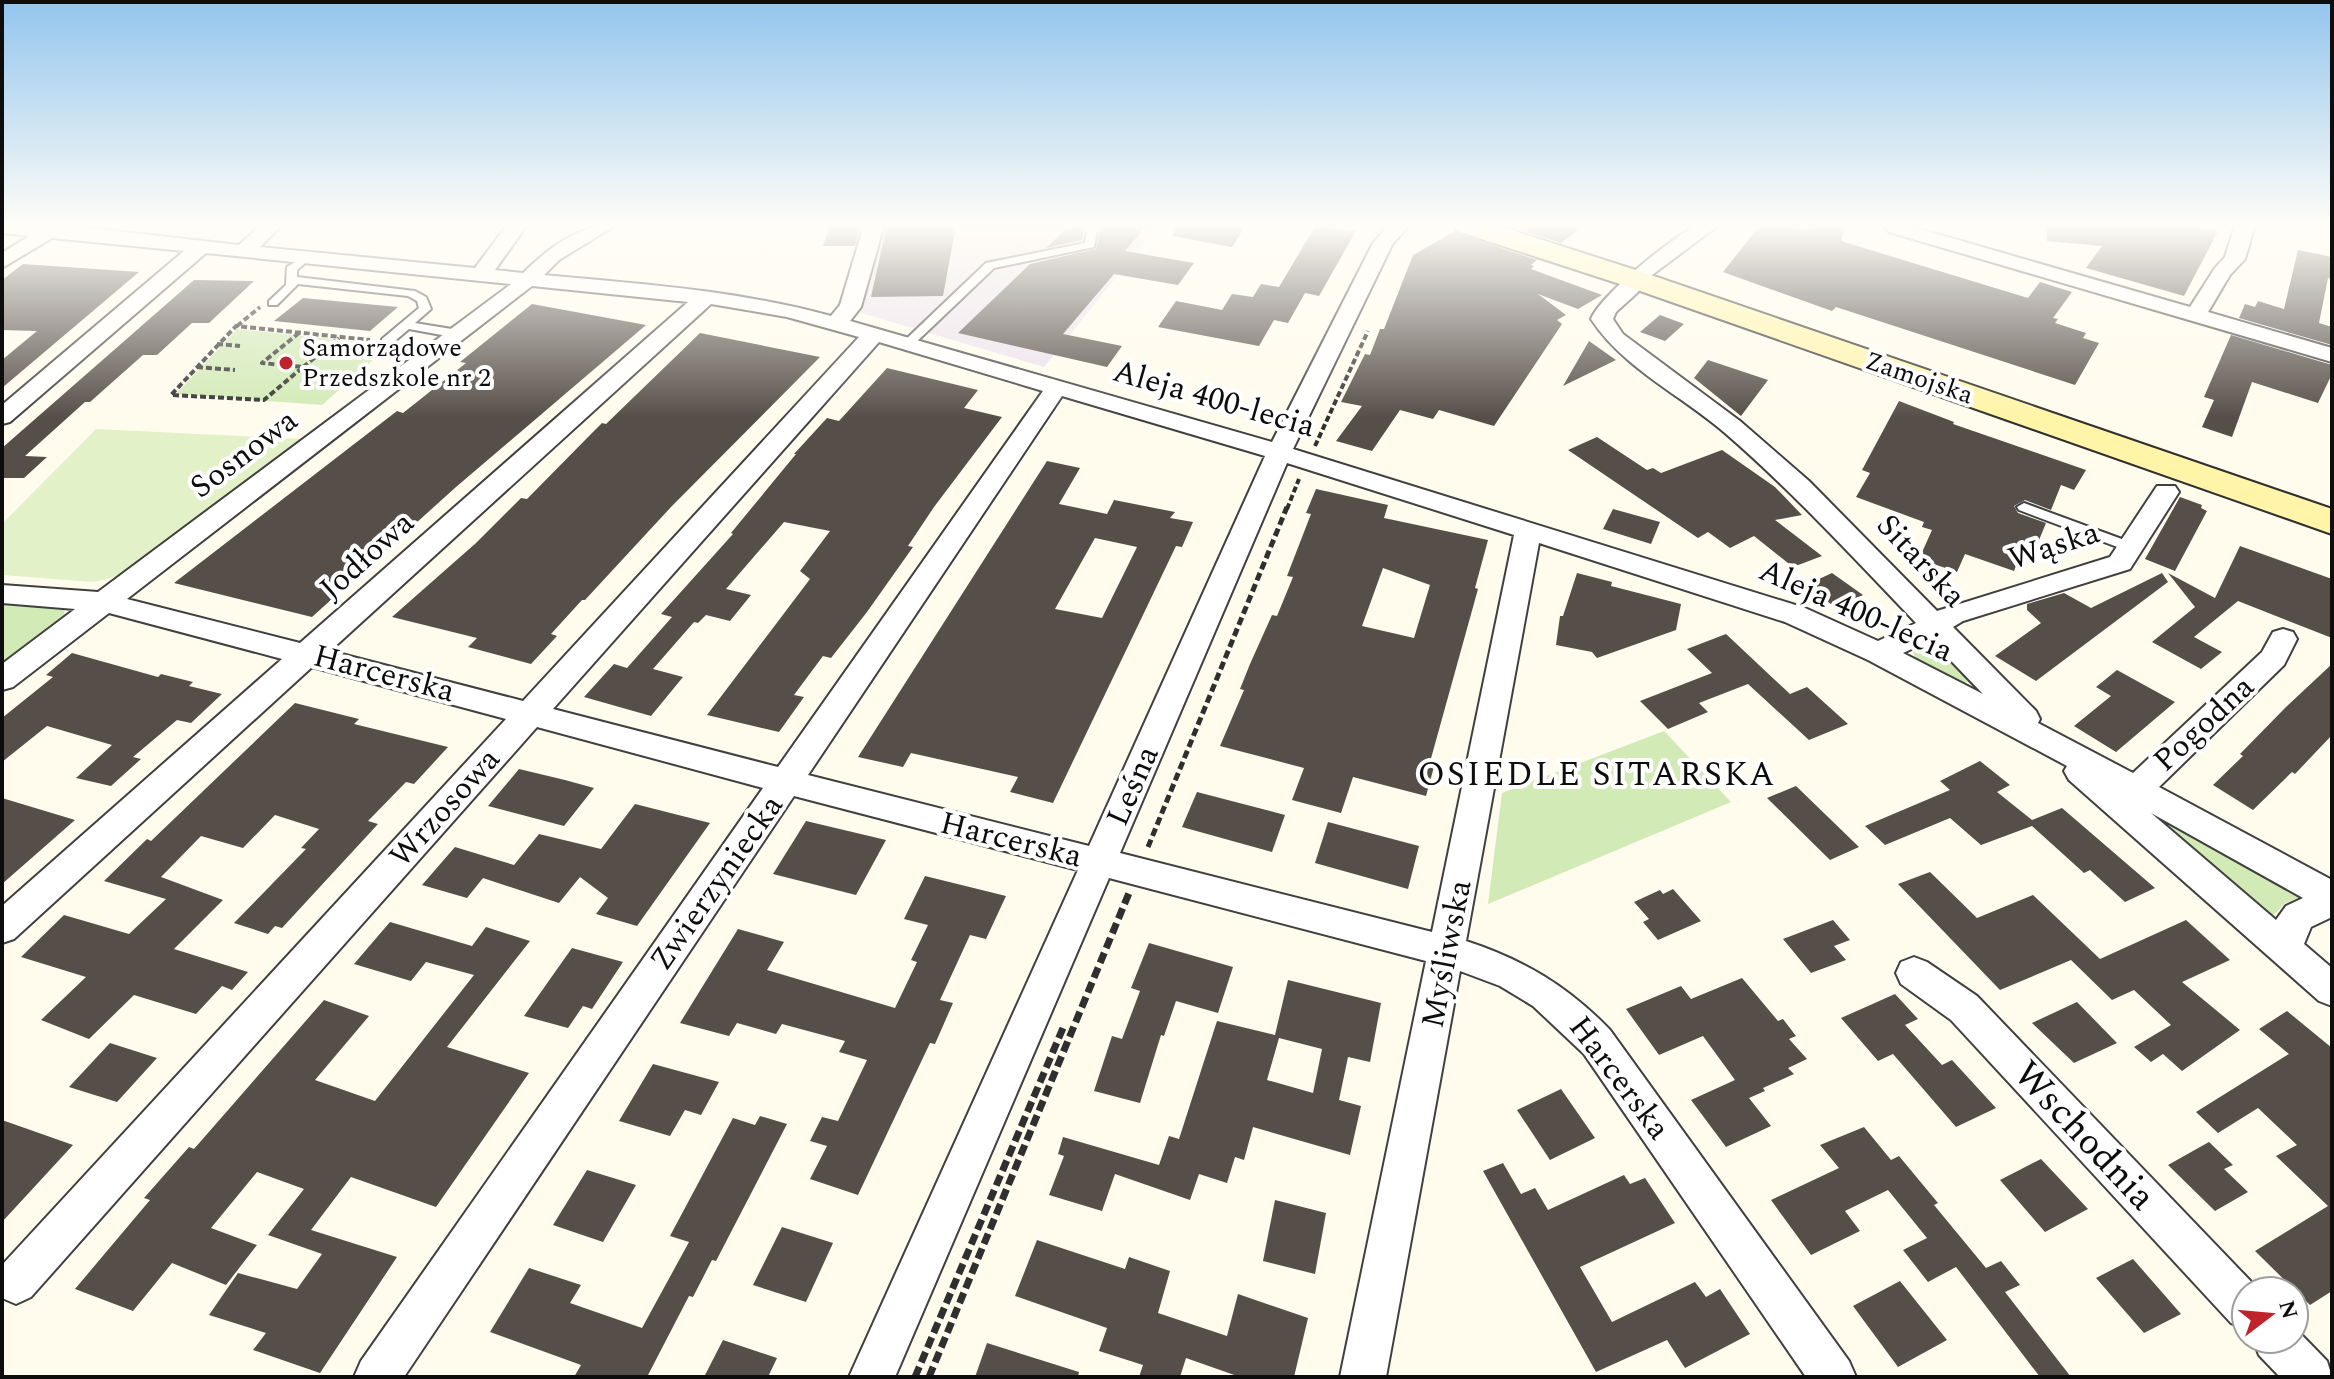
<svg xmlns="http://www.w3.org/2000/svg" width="2334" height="1379" font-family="Spectral,serif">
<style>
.industrial{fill:#ebe1ec}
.green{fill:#d2eab6}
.pitch{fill:#e3f1c8}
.building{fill:#564e49;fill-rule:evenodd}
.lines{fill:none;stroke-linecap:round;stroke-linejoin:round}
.lane-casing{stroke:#404040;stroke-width:4}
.street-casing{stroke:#404040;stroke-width:4}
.secondary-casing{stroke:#2f2f2f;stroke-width:4}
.path-far2{stroke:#2f2f2f;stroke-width:4;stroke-dasharray:6 3;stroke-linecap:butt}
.path-far1{stroke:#2f2f2f;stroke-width:5;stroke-dasharray:8 4;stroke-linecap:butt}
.path{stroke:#2f2f2f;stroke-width:7;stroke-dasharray:11 5;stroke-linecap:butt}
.lane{fill:#fff;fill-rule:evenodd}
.street{fill:#fff;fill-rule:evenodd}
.secondary{fill:#fff4a8;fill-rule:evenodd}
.poi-dot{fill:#bf232c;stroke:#fff;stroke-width:3}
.labels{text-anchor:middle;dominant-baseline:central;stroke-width:8;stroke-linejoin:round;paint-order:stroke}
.far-poi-label{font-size:26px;fill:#0d0d0d;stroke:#fff;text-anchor:start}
.far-street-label{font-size:26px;fill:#0d0d0d;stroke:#fff}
.street-label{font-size:32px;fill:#0d0d0d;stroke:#fff}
.neighbourhood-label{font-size:34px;letter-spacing:2px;fill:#0d0d0d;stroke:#fff}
.near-street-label{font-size:38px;fill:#0d0d0d;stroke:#fff}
</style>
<rect width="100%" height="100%" fill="#fffbed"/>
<!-- industrial -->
<path class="industrial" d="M881,225H1158L1044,367L858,312Z"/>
<!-- green -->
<g class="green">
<path d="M237,329L390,345L322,405L176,394Z"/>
<path d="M2,601L64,605L65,624L2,671Z"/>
<path d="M1920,648L1943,651L1970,681L1962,684L1916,661L1913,651Z"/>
<path d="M1664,731L1731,802L1488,904L1502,793Z"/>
<path d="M2170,822L2302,897L2285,903L2272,917L2163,825Z"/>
</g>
<!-- pitch -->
<path class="pitch" d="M96,429L303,439L122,575L94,582L2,575V524Z"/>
<!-- building -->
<g class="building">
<path d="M830,225H861L855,246H823Z"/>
<path d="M887,225H956L943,296L871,297Z"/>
<path d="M1070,225H1085L1082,240L1046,248Z"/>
<path d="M1101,225H1147L1125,251L1194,263L1178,285L1114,274L1063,334L1122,346L1107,367L958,333L1030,264L1096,249Z"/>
<path d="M1174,225H1246L1232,247L1173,236Z"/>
<path d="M1316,225L1356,231L1319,296L1305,293L1288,323L1274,320L1259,346L1158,327L1176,301L1222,310L1232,294L1253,297L1261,284L1279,287Z"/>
<path d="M1505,225H1585L1561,243Z"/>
<path d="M1760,225H1787L1808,230L1813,225H1833L1844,228L1841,241L2028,298L2040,282L2072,292L2053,318L2058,319L2055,323L2086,333L2083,338L2099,343L2075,385L1836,307L1832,311L1723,272Z"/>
<path d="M2047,225H2193L2218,231L2184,296L2086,268L2102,246L2047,241Z"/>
<path d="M1454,232L1537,260L1531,265L1534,266L1531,269L1602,295L1578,309L1538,294L1566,315L1557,320L1562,324L1494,426L1439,410L1433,419L1400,410L1372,451L1336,441L1362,406L1341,402L1365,354L1370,355L1380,329H1384L1413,255Z"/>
<path d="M2298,250L2332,257V279L2328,278L2319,323L2332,327V345L2239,318L2245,304L2255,307L2258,301L2284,309Z"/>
<path d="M23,264L139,272L2,388V360L37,331L2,330V280Z"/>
<path d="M194,280L254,281L209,323H192L157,355H143L90,402H85L25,456L47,457L24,478H2V448Z"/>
<path d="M303,298L398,307L370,331L274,321Z"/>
<path d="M532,304L646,325L456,487L312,617L174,583L397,411L403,413L466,363L460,362Z"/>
<path d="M1660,315L1684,324L1665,341L1640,332Z"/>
<path d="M700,333L820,357L671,507L585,600H582L551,634L557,636L531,664L468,647L477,638L392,617L476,543L521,498L527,499L593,432L602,423L606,424Z"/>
<path d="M2231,335L2332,365V374L2318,403L2252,382L2232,437L2202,427L2214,400L2204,397Z"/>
<path d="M1589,341L1616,360L1563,386Z"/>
<path d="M1708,360L1768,380L1741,416L1694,378Z"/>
<path d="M887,368L978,390L964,408L1002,417L934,507L908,546L913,547L867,612L831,658L823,656L794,695L804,697L779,732L707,715L810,579L800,571L830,531L784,522L726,589L751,595L730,621L706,615L698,623L694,622L653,669L683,677L651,716L584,697L614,664L627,668L672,617L661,614L733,534L731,533L796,454H794L827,418L839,421Z"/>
<path d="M1899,401L1954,422L1953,424L2086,470L2074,490L2061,485L2051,510L2025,500L2014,506L2018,513L2046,523L2037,545L2025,541L2014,571L1965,554L1957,572L1919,559L1932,530L1922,527L1924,522L1856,497L1870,473L1862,470Z"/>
<path d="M1597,437L1647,470L1653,468L1661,473L1722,450L1775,487L1802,515L1775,520L1822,556L1793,567L1754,536L1730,548L1708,532L1698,538L1568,450Z"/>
<path d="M1047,461L1080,468L1059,504L1107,514L1114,500L1175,512L1170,518L1193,522L1182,547L1176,546L1053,803L1010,792L1018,777L911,753L903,767L858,757ZM1095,538L1137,547L1102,618L1055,609Z"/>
<path d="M1316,489L1388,505L1384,518L1488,540L1475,588L1478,589L1430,762L1435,763L1426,796L1353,777L1341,813L1292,800L1304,768L1220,746L1244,690L1240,689L1250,664L1272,615L1277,616L1293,577L1287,576L1311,514L1306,513ZM1383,568L1430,585L1414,638L1362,626Z"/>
<path d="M2180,497L2202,505L2201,508L2207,511L2175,571L2145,559Z"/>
<path d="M1613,509L1660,522L1651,544L1603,529Z"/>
<path d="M2240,546L2332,579V638L2238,601L2194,637L2222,652L2201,669L2152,642L2195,607L2168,573L2215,598Z"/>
<path d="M1577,573L1612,582L1611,586L1681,604L1676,630L1597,658L1592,652L1556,645L1560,616H1563Z"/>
<path d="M1832,573L1863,595L1836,608L1806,585Z"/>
<path d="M2162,573L2168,582L2036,681L1995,656L2041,623L2027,610V604L2064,593L2091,608Z"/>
<path d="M1726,634L1790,694L1807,687L1848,724L1809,740L1748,684L1699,703L1708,712L1668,729L1640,701L1712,673L1687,649Z"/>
<path d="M72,653L158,677L161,674L193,682L189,686L222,694L191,723L177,720L133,757L141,759L111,786L76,778L112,745L47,726L2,762V718L53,677L46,675Z"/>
<path d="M2332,664V735L2295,774L2292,772L2253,810L2213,785L2243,756L2240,754L2286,707Z"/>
<path d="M2117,670L2175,702L2116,752L2074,726L2111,696L2096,687Z"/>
<path d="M295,703L359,719L354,724L448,747L414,784L406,782L368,821L378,824L282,928L275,926L268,934L234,923L306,849L301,848L319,829L275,815L243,848L201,836L161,877L223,900L174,949L248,972L232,990L222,986L196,1014L134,995L89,1039L41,1020L86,977L21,957L64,915L129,934L166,899L104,881L147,839L151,841Z"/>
<path d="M1980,761L2010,785L1997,792L2032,820L2062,808L2155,888L2125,902L2090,870L2084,873L2032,826L1981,845L1950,818L1885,845L1865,826L1950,790L1940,781Z"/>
<path d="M519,769L565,780L594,788L564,826L488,806Z"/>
<path d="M1796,786L1859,847L1830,860L1767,798Z"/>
<path d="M1197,792L1285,815L1272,852L1182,827Z"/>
<path d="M2,798L75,820L2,884Z"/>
<path d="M635,804L710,823L637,926L596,914L608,898L580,877L559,903L483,878L467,898L422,885L455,847L514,865L539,834L601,849Z"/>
<path d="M806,821L886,840L856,895L773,874Z"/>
<path d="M1328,822L1419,846L1408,889L1315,863Z"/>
<path d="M1930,872L1977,918L2033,895L2100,959L2186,920L2230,960L2182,982L2240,1030L2182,1071L2163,1054L2151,1062L2134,1047L2171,1025L2134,990L2112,1000L2071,960L2000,990L1898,884Z"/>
<path d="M925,876L1006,896L986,939L970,935L940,1000L953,1003L935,1044L930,1043L858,1195L810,1179L827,1146L810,1141L822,1117L838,1121L867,1060L839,1052L845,1041L782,1024L776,1034L737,1023L729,1036L680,1023L738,929L784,942L767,970L895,1008L917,962L911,960L928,925L904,919Z"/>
<path d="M1673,889L1701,921L1658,940L1643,922L1649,919L1634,902L1660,890L1663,894Z"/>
<path d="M1833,920L1850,940L1834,946L1846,960L1811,973L1783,939Z"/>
<path d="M390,922L472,946L486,927L530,941L447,1047L529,1073L436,1207L351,1177L311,1230L397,1257L320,1373L253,1350L266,1333L209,1315L238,1273L297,1289L322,1254L268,1235L304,1189L257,1172L211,1228L257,1245L226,1285L172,1263L133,1311L75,1289L150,1200L144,1198L189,1147L194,1149L324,1000L369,1016L315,1080L375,1101L474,975L426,962L411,981L354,964Z"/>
<path d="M1149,943L1233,967L1218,1013L1176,1001L1164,1036L1161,1035L1140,1103L1094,1091L1112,1036L1122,1039L1140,991L1131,988Z"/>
<path d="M572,948L623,962L592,1009L583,1006L568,1028L524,1016Z"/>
<path d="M1742,978L1778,1021L1783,1019L1796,1036L1789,1039L1807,1059L1788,1068L1794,1074L1763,1088L1765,1091L1749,1098L1771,1126L1726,1147L1691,1100L1735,1080L1703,1036L1659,1055L1626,1009L1681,986L1691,999Z"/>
<path d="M1288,980L1381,1003L1370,1062L1348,1057L1339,1100L1361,1106L1350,1155L1253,1127L1244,1160L1235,1157L1227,1183L1199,1174L1190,1200L1115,1174L1102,1211L1049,1195L1064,1156L1058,1154L1063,1137L1159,1165L1169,1136L1179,1139L1217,1021L1275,1035ZM1279,1038L1322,1049L1313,1093L1267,1080Z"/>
<path d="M1895,994L1918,1019L1905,1025L1942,1065L1952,1060L1996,1108L1956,1127L1893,1054L1878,1061L1841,1018Z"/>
<path d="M2077,1002L2117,1043L2074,1063L2032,1023Z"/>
<path d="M2287,1011L2332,1048V1291L2310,1305L2255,1251L2328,1206L2276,1156L2297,1145L2258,1108L2218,1133L2196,1112L2289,1054L2259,1029Z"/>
<path d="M110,1043L157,1058L117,1102L69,1087Z"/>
<path d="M653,1064L719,1082L701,1115L685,1110L670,1136L619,1121Z"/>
<path d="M1561,1089L1595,1138L1550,1160L1517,1110Z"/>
<path d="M760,1116L787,1124L716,1261L712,1260L693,1297L689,1296L647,1377H574L581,1365L490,1332L529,1268L581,1285L570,1303L642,1328L689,1242L670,1236L733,1118L755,1125Z"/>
<path d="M2,1120L73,1145L2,1222Z"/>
<path d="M1864,1127L1891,1160L1899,1156L1938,1203L1934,1205L1986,1268L2001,1261L2020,1285L2005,1292L2071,1377H2040L1956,1267L1928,1282L1903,1250L1927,1238L1888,1190L1845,1211L1860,1231L1811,1255L1771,1200L1839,1168L1820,1145Z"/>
<path d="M2209,1142L2233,1165L2224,1169L2248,1192L2215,1211L2168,1165Z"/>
<path d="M2041,1159L2088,1209L2045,1232L2000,1180Z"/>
<path d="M1503,1163L1521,1194L1535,1188L1548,1210L1624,1175L1630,1184L1645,1178L1675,1223L1580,1267L1612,1322L1695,1282L1706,1297L1720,1289L1750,1334L1685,1368L1667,1340L1596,1372L1483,1171Z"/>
<path d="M587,1170L636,1185L603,1242L553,1225Z"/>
<path d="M1275,1200L1326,1213L1315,1274L1263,1261Z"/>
<path d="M782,1227L833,1243L806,1302L753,1285Z"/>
<path d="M1037,1240L1125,1269L1129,1257L1170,1271L1158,1313L1227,1336L1238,1294L1308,1318L1294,1377H1240L1186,1358L1180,1377H1139L1143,1365L1099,1351L1107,1328L1015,1296Z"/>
<path d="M2133,1259L2181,1314L2144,1333L2096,1278Z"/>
<path d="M1900,1281L1947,1340L1898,1367L1853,1306Z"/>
<path d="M723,1340L777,1358L768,1377H704Z"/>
<path d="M987,1343L1079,1372L1078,1377H975Z"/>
</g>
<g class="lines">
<defs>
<g id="lane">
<path d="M1088,225H1098L1094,247L994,268L911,347L907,348L901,344L986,263L1085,243Z"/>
<path d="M306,255L311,258L297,270V277L415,291L426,297L431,309L415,323L458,330L464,334L458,338L409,329L390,345H382V339L419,308L417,301L408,296L298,284L277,305H269V301L286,285L287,267Z"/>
<path d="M2024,503L2138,545L2140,548L2133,553L2128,551L2019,510L2017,507Z"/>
</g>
<g id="street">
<path d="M2,225H62L239,245L261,225H282L260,247L475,268L507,225H527L495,270L523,273C550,247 578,225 616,225L559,260L544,275C640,284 737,290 831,316L840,305L864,225H884L861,307L850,321L1272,442L1373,243L1389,225H1409L1392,245L1293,449L1805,608L1878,641L1916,623C1854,558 1793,492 1725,433C1681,395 1623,368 1591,319C1601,295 1669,240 1694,227C1701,223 1711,225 1719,225L1648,278L1637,293L1616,312L1613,319L1623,334L1740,421L1809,481L1937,611L2110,557L2157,486H2175L2179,492L2130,569L1963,621L1953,627L2036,711L2040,719L2038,723L2133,773L2262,652L2273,632L2283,629L2293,632L2297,639L2284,665L2159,787L2332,880V917L2311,927L2304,944L2332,968V1006L2319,1001L2069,780L2064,771L2067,766L1868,660L1785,622L1539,543L1466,941C1524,960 1568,986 1610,1030L1849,1361L1856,1377H1806L1584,1054L1533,1006L1500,986L1460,971L1386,1377H1340L1426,961L1109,878L895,1377H849L1078,870L794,796L404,1377H354L361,1361L763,788L537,727L31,1297L16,1304L2,1298V1265L506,719L312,667L14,939L2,943V906L282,659L109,613L13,687L2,690V664L75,609L2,603V585L98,592L511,284L206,253L10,422L2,424V405L184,251L52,238L2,268V253L29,236L2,233ZM532,286L688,302L300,643L127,599ZM711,304L787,317L859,337L523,701L330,651ZM879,342L1043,391L778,767L553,709ZM1062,396L1265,456L1089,846L808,775ZM1287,463L1514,535L1432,932L1120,853ZM1931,640L1983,694L1903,653ZM2151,813L2303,898L2286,906L2276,920Z"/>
<path d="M1888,225H1906L2190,307L2215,268L2225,257L2235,225H2255L2245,259L2230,275L2208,312L2332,348V362L1889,232L1886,228Z"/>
<path d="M1914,957L1927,962L1977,996L2260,1291H2246V1330L2231,1323L1951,1020L1901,984L1896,973L1901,962Z"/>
<path d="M2294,1327L2327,1361L2332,1377H2280L2259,1355L2253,1339H2294Z"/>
</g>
<path id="secondary" d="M1453,225H1496L1648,274L2332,509V534L1626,286L1457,231Z"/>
</defs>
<!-- lane casing -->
<use href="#lane" class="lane-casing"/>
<!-- street casing -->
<use href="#street" class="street-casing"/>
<!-- secondary casing -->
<use href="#secondary" class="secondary-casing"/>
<!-- path-far2 -->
<g class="path-far2">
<path d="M237,326L260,307"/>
<path d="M299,333L262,363L303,367L264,400L171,395L236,326L370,340"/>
<path d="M217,344L240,346"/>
<path d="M197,367L235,370"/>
<path d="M303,367L339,338"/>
<path d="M1315,446L1368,331"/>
<path d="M1287,509L1299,479"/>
</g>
<!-- path-far1 -->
<path class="path-far1" d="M1148,847L1287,507"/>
<!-- path -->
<g class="path">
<path d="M915,1377L1063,1028"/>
<path d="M929,1377L1129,893"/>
</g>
<!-- lane -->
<use href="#lane" class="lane"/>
<!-- street -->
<use href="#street" class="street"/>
<!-- secondary -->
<use href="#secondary" class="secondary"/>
</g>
<!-- sky -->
<linearGradient id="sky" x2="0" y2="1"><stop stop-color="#92c5ee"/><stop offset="0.54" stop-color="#fffdf7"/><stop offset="1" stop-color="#fffdf7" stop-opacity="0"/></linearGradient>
<rect width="2334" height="418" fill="url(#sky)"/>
<!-- markers -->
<circle class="poi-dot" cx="286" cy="363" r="8"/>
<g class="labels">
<!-- far-poi labels -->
<g class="far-poi-label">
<text x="302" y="348">Samorządowe<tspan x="302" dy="30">Przedszkole nr 2</tspan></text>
</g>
<!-- far-street labels -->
<g class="far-street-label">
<text transform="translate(1919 378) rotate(19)">Zamojska</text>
</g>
<!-- street labels -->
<g class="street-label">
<text transform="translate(1214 399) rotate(16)">Aleja 400-lecia</text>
<text transform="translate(244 454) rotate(-37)">Sosnowa</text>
<text transform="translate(2054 546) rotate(-18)">Wąska</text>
<text transform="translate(367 556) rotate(-42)">Jodłowa</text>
<text transform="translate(1921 561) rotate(47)">Sitarska</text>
<text transform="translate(1856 611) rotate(24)">Aleja 400-lecia</text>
<text transform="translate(384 674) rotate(15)">Harcerska</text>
<text transform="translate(2204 724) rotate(-43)">Pogodna</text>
<text transform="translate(1133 786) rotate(-66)">Leśna</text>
<text transform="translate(445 808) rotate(-48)">Wrzosowa</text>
<text transform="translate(1011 840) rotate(14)">Harcerska</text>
<text transform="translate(717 883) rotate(-55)">Zwierzyniecka</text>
<text transform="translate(1447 954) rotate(-79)">Myśliwska</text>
<text transform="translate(1619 1078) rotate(53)">Harcerska</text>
</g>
<!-- neighbourhood labels -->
<g class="neighbourhood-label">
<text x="1597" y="775">OSIEDLE SITARSKA</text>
</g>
<!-- near-street labels -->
<g class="near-street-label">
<text transform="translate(2084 1136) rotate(47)">Wschodnia</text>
</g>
</g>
<!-- border -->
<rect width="2334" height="1379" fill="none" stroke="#0d0d0d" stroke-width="8"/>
<!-- north arrow -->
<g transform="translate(2270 1315) rotate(74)"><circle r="38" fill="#ffffff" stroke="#9e9e9e" stroke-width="2"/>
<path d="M0-6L14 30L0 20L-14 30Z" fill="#bf232c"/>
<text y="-12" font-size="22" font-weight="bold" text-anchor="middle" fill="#0d0d0d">N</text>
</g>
</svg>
